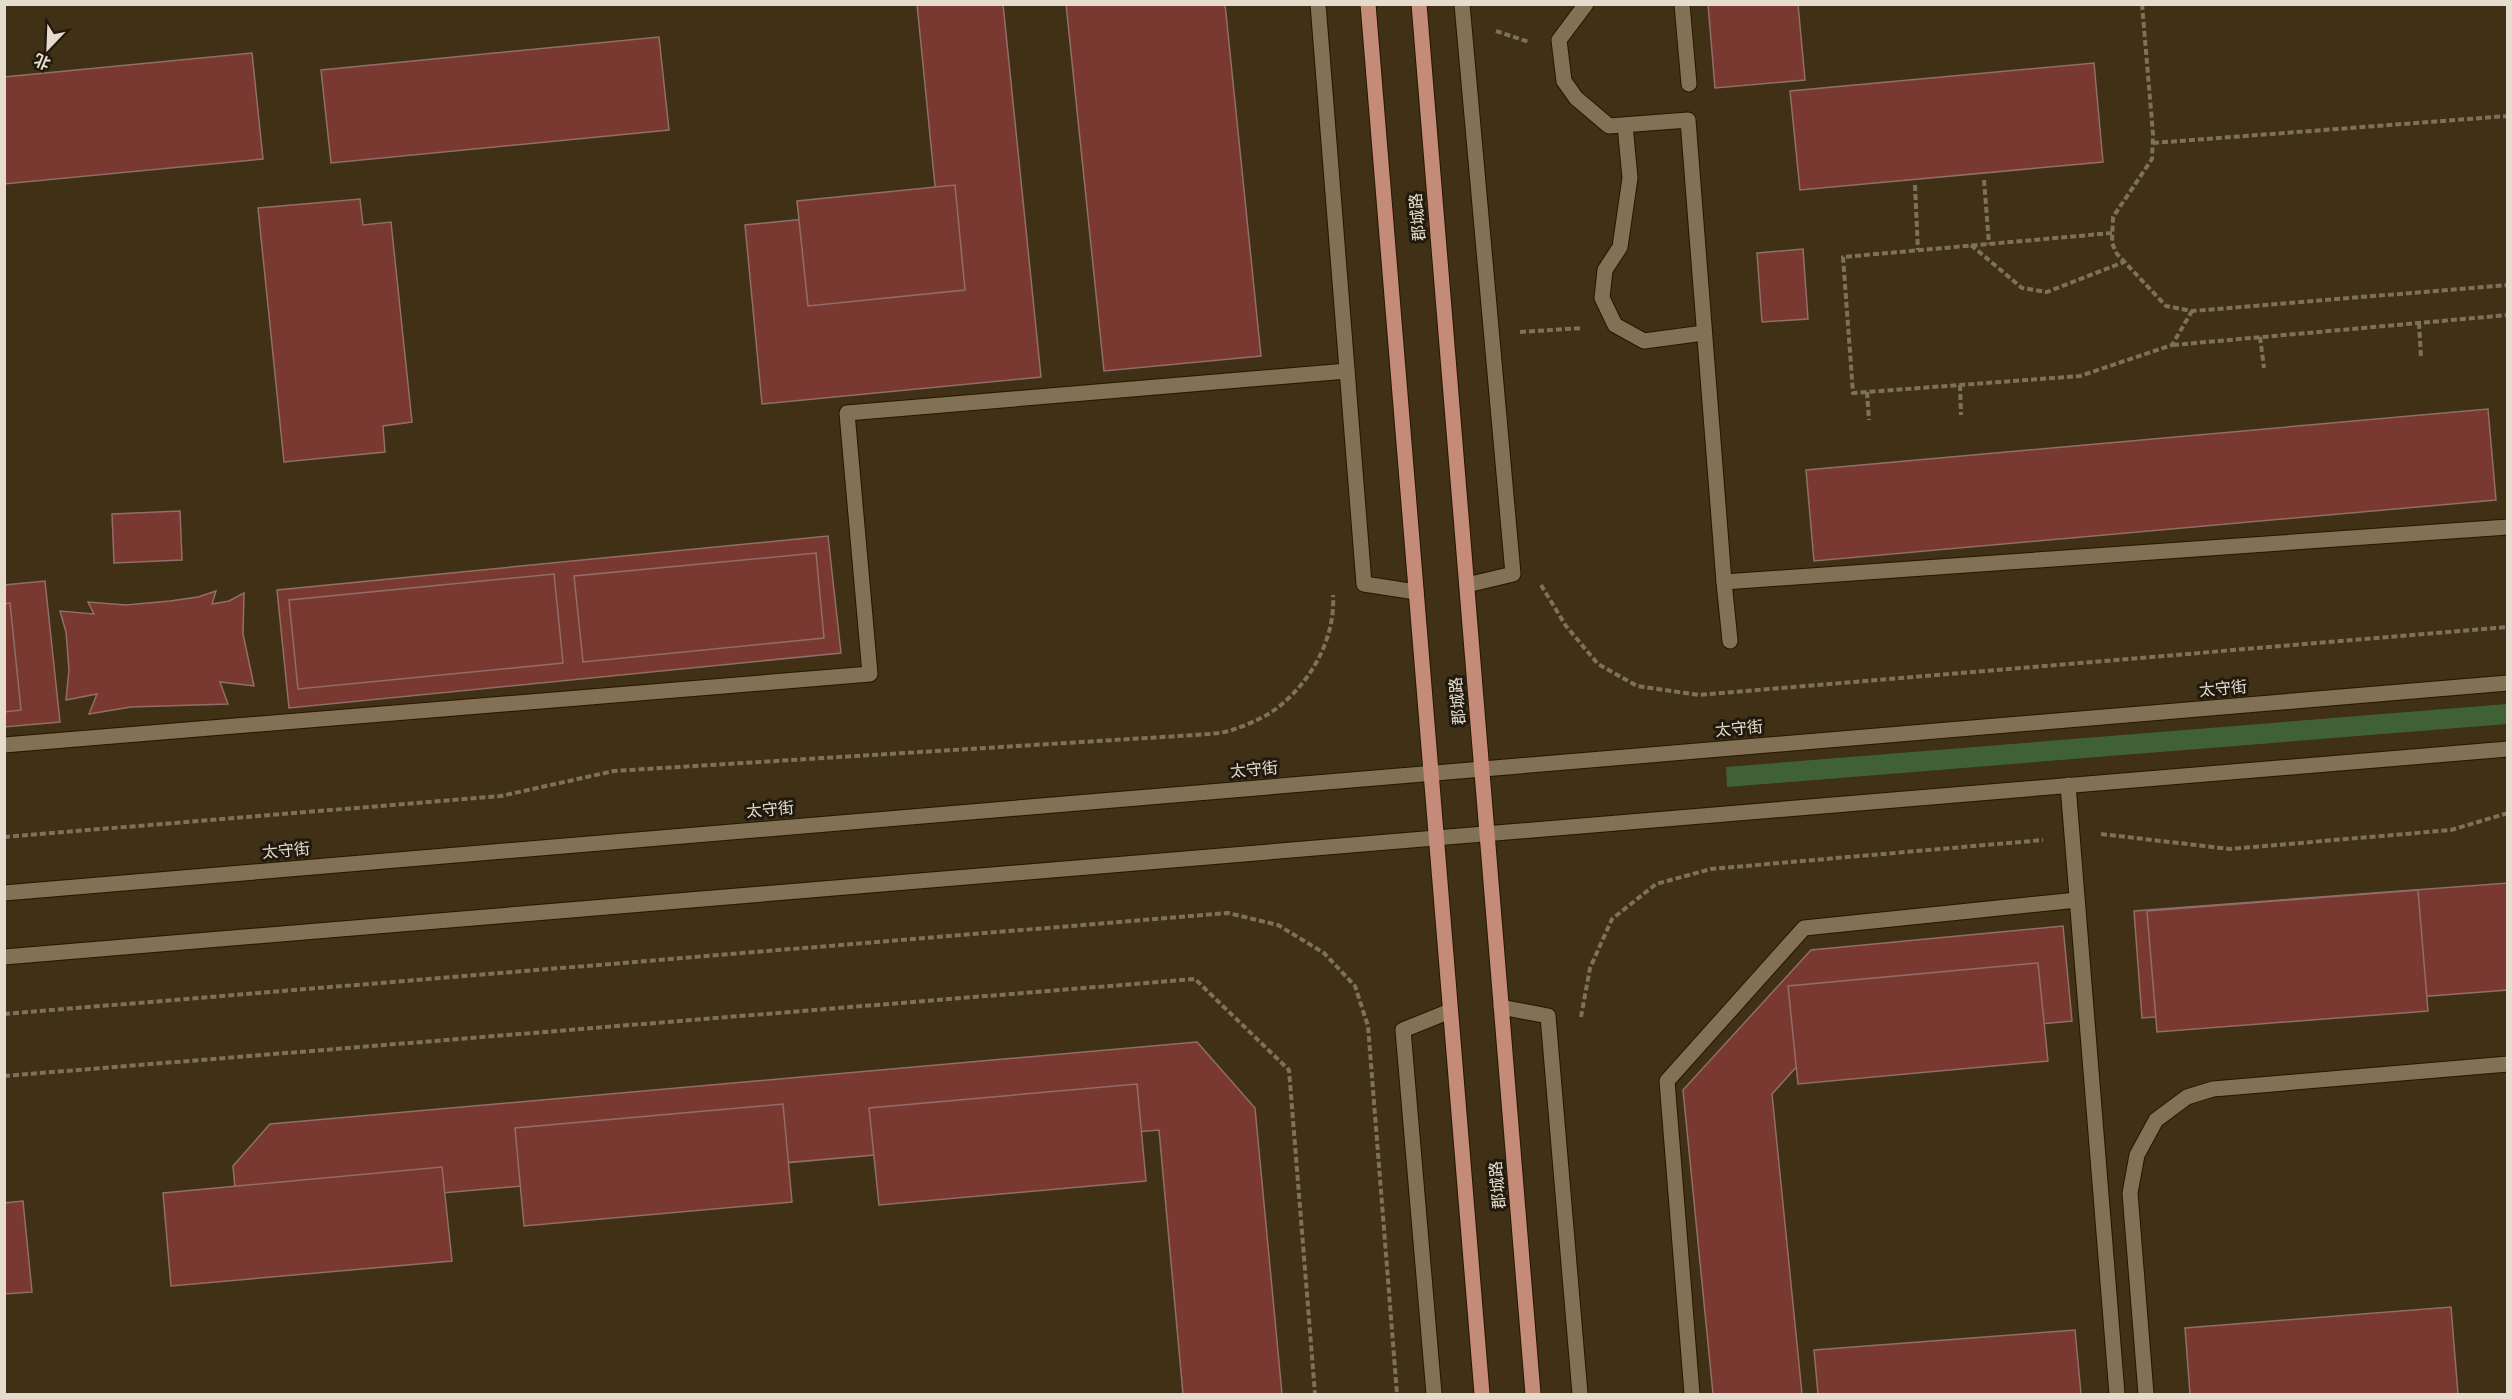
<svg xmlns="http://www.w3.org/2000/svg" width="2512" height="1399" font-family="'Source Sans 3','Noto Sans SC',sans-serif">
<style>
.green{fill:#406135}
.building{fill:#793931;stroke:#916e69;stroke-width:1.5}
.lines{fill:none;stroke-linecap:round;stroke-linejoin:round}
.minor-casing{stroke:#251700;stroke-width:17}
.major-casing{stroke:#251700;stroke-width:17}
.path{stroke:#7e715b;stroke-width:4;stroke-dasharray:6 3;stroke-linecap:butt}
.minor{stroke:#827155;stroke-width:15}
.major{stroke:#c58b79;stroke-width:15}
.labels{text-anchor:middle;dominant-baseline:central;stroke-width:6;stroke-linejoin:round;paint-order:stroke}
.street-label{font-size:16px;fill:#e6dccd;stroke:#20190e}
</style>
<rect width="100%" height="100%" fill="#3f3016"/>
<!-- green -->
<path class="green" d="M2507,704V724L1727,787L1726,767Z"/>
<!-- building -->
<g class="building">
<path d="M917,4H1003L1041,377L762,404L745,225L937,206Z"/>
<path d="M1066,4H1225L1261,356L1104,371Z"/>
<path d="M1708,4H1798L1805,80L1715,88Z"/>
<path d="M659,37L669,130L331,163L321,70Z"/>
<path d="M252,53L263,159L4,184V77Z"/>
<path d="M2094,63L2103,162L1800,190L1790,91Z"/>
<path d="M955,185L965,290L808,306L797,201Z"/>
<path d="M360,199L363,225L391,222L412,422L383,426L385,452L284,462L258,208Z"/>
<path d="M1803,249L1808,319L1762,322L1757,253Z"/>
<path d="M2488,409L2496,500L1814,561L1806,470Z"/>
<path d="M180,511L182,560L114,563L112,514Z"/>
<path d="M828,536L841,653L289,708L277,590Z"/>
<path d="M816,553L824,638L583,662L574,576Z"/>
<path d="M554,574L563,663L298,689L289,600Z"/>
<path d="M45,581L60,722L4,727V585Z"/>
<path d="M216,591L212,604L229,601L244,593L243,634L254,686L220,682L228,704L131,707L89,714L97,694L66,700L69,670L66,632L60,611L94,614L88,602L126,605L170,601L198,597Z"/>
<path d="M10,603L21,710L4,712V604Z"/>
<path d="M2508,883V990L2142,1018L2134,911Z"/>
<path d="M2418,890L2428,1011L2157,1032L2147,911Z"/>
<path d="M2063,926L2072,1021L1820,1045L1819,1042L1772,1094L1802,1394H1713L1683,1090L1811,950Z"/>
<path d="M2038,963L2048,1061L1798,1084L1788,986Z"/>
<path d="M1197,1042L1255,1108L1282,1394H1183L1159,1130L237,1211L233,1166L270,1124Z"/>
<path d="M1137,1084L1146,1181L879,1205L869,1108Z"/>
<path d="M783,1104L792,1202L524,1226L515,1128Z"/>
<path d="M442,1167L452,1261L171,1286L163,1193Z"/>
<path d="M23,1201L32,1292L4,1294V1203Z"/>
<path d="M2451,1307L2458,1394H2190L2185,1328Z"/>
<path d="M2075,1330L2081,1394H1818L1814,1350Z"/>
</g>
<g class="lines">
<defs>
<g id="minor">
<path d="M1318,4L1364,584L1416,592"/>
<path d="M1462,4L1513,574L1467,585"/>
<path d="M1586,4L1559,40L1564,81L1576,98L1609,126L1688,120L1724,582L2508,527"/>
<path d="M1682,4L1689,84"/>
<path d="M1625,125L1630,178L1620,247L1605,270L1602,298L1615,325L1644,341L1704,333"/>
<path d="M1724,582L1730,641"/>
<path d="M4,745L870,674L847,413L1347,371"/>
<path d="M2068,785L2117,1394"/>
<path d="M4,893L2508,683"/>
<path d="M4,957L2508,749"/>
<path d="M1501,1007L1548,1016L1580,1394"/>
<path d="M1434,1394L1403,1030L1450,1011"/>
<path d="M1692,1394L1667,1081L1804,928L2077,900"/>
<path d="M2146,1394L2130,1193L2137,1155L2156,1120L2187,1097L2213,1089L2508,1064"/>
</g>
<g id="major">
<path d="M1368,4L1482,1394"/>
<path d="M1419,4L1533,1394"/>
</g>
</defs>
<!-- minor casing -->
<use href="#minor" class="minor-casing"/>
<!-- major casing -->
<use href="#major" class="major-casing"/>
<!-- path -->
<g class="path">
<path d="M2142,4L2153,134L2152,159L2113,217L2112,243L2117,254L2166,306L2192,311L2508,285"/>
<path d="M1496,31L1529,42"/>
<path d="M2153,143L2508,116"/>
<path d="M1984,180L1989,244"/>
<path d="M1915,185L1918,250"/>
<path d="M2112,233L1843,257L1853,393L2080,376L2172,345L2192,311"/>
<path d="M1971,245L2022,288L2047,292L2124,262"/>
<path d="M2419,323L2421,357"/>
<path d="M1520,332L1582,328"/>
<path d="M2260,337L2264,368"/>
<path d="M2173,345L2508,315"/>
<path d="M1960,385L1961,415"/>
<path d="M1867,392L1869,420"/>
<path d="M1541,585L1566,626L1598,664L1637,686L1699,695L2508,627"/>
<path d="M2101,834L2230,849L2451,830L2508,813"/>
<path d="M4,837L501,796L614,771L1195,735C1206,734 1220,734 1232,730C1244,726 1259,720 1270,713C1308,688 1336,640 1333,595"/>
<path d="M4,1014L1228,913L1278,925L1324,953L1355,986L1368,1026L1397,1394"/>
<path d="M1581,1017L1590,968L1612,919L1656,884L1711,869L2043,840"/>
<path d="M4,1076L1195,979L1289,1070L1315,1394"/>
</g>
<!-- minor -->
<use href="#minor" class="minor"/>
<!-- major -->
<use href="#major" class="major"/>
</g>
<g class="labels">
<!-- street labels -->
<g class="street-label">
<text transform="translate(1418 217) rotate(-95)">郡城路</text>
<text transform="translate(2223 689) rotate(-5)">太守街</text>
<text transform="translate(1458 701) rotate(-95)">郡城路</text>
<text transform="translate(1739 729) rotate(-5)">太守街</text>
<text transform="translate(1254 770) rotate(-5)">太守街</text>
<text transform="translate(770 810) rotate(-5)">太守街</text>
<text transform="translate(286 851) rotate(-5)">太守街</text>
<text transform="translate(1498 1185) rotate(-95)">郡城路</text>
</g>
</g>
<!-- border -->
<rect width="2512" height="1399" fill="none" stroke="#e6dccd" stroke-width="12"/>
<!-- north arrow -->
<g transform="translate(48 48) rotate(203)" stroke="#20190e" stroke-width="4.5" paint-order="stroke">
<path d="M0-4.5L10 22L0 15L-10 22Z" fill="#e6dccd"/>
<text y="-9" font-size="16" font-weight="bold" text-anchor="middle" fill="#e6dccd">北</text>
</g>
</svg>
